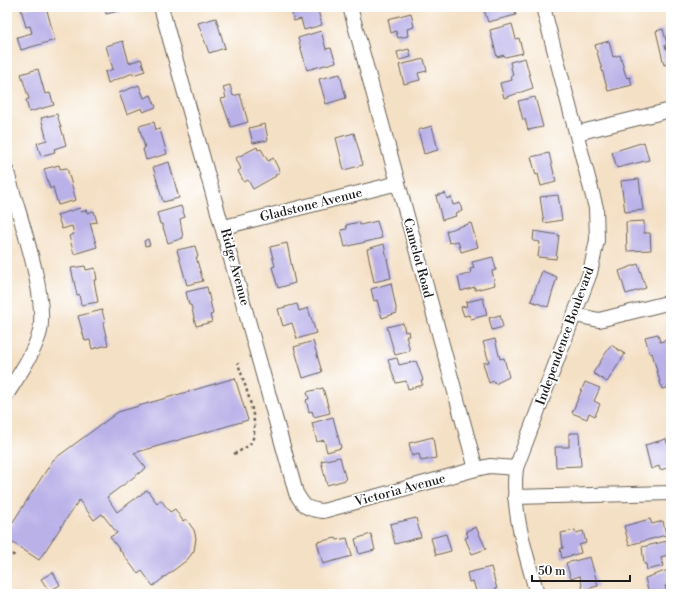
<svg xmlns="http://www.w3.org/2000/svg" width="678" height="601" font-family="'Libre Bodoni',serif">
<style>
.building{fill:#b9b1e8}
.lines{fill:none;stroke-linecap:round;stroke-linejoin:round}
.street-casing{stroke:#686157;stroke-width:16}
.path{stroke:#686157;stroke-width:2.5;stroke-dasharray:3 3;stroke-linecap:butt}
.street{stroke:#fff;stroke-width:14}
.labels{text-anchor:middle;dominant-baseline:central;stroke-width:3.5;stroke-linejoin:round;paint-order:stroke}
.street-label{font-size:13px;fill:#1c1c1c;stroke:#fff}
</style>
<rect width="100%" height="100%" fill="#fff"/>
<filter id="ink" filterUnits="userSpaceOnUse"><feTurbulence type="fractalNoise" baseFrequency=".025" numOctaves="2"/><feDisplacementMap in="SourceGraphic" scale="8" xChannelSelector="R" yChannelSelector="G"/><feConvolveMatrix kernelMatrix="1 2 1 2 8 2 1 2 1" color-interpolation-filters="sRGB"/></filter>
<filter id="wash" filterUnits="userSpaceOnUse"><feTurbulence type="fractalNoise" baseFrequency=".012" numOctaves="4" result="noise"/><feDisplacementMap in="SourceGraphic" scale="16" xChannelSelector="R" yChannelSelector="G"/><feGaussianBlur stdDeviation="0.9" result="paint"/><feColorMatrix in="noise" values="0 0 0 0 0 0 0 0 0 0 0 0 0 0 0 0 0 1.4 0 .05"/><feComposite in="paint" operator="in"/></filter>
<g filter="url(#wash)">
<rect width="100%" height="100%" fill="#f4e0c5"/>
<g id="blocks">
<!-- building -->
<g class="building">
<path d="M30,7H46L55,40L21,50L17,37L32,33L30,26L26,27L21,9Z"/>
<path d="M105,7H127V9L106,14Z"/>
<path d="M290,7H317L322,25L304,30L301,19L294,21Z"/>
<path d="M496,7H514L516,15L488,22L484,10Z"/>
<path d="M411,13L414,27L407,29L408,36L398,38L396,31L391,33L388,19Z"/>
<path d="M216,18L225,48L209,53L198,23Z"/>
<path d="M512,24L516,39L519,38L523,53L505,57L504,55L497,57L490,30Z"/>
<path d="M663,29L667,44L665,45L666,49L671,48V63L664,65L656,31Z"/>
<path d="M321,31L326,49L331,48L336,62L307,70L298,38Z"/>
<path d="M123,41L129,63L141,59L145,71L133,75V73L108,83L105,72L113,69L106,46Z"/>
<path d="M609,41L613,57L620,55L625,73L627,78L630,77L632,85L608,91L595,45Z"/>
<path d="M409,49L411,57L399,60L397,52Z"/>
<path d="M525,58L533,88L504,98L500,83L512,80L511,76H513L510,62Z"/>
<path d="M424,59L427,71L418,73L420,80L404,84L399,65Z"/>
<path d="M38,69L45,94L50,93L54,105L29,112L26,100L29,99L21,74Z"/>
<path d="M340,74L346,98L326,104L319,79Z"/>
<path d="M139,85L144,98L151,95L156,107L143,112L142,108L127,114L119,93Z"/>
<path d="M230,85L233,96L240,94L248,122L231,127L221,99L226,98L223,87Z"/>
<path d="M535,97L543,127L528,130L525,119L523,120L518,101Z"/>
<path d="M57,114L66,145L54,149L55,152L41,156L37,143L47,140L41,118Z"/>
<path d="M154,122L156,130L160,129L167,154L146,160L143,149L145,148L139,126Z"/>
<path d="M265,124L268,140L253,143L249,128Z"/>
<path d="M432,126L438,150L424,154L418,130Z"/>
<path d="M354,133L363,165L344,170L336,138Z"/>
<path d="M644,142L649,160L617,168L612,152Z"/>
<path d="M257,147L258,150L261,149L268,161L273,158L280,172L275,175L276,176L253,189L248,180L244,182L238,171L241,169L236,158Z"/>
<path d="M549,153L556,182L541,186L538,174L536,175L531,157Z"/>
<path d="M169,162L179,198L163,202L153,167Z"/>
<path d="M59,165L60,169L67,168L76,200L58,205L53,187L50,189L44,169Z"/>
<path d="M639,179L643,210L625,212L621,181Z"/>
<path d="M445,193L447,199L451,197L453,205L460,203L462,211L455,213L456,216L442,220L436,196Z"/>
<path d="M558,195L562,220L544,223L540,197Z"/>
<path d="M181,206L185,217L180,219L183,238L168,243L162,224H160L157,213Z"/>
<path d="M80,208L81,212L87,210V213L94,211L97,222L90,223L97,247L74,254L69,236L74,234L72,226L62,229L57,215Z"/>
<path d="M377,221L382,238L345,247L341,230L347,229L346,225L359,222L360,225Z"/>
<path d="M644,221V233H650L651,250L627,251L626,222Z"/>
<path d="M471,223L478,247L461,252L458,241L449,243L446,231Z"/>
<path d="M534,231L559,235L556,259L538,257L540,242L533,241Z"/>
<path d="M148,239L150,245L145,246L144,241Z"/>
<path d="M287,243L295,283L278,288L272,267L275,266L270,247Z"/>
<path d="M384,244L391,278L374,282L367,249Z"/>
<path d="M195,246L198,257H196L203,281L187,285L177,250Z"/>
<path d="M493,257L496,270L492,271L495,285L475,290V287L461,291L458,277L471,273L470,269L474,268L472,262Z"/>
<path d="M638,264L646,288L626,294L619,271Z"/>
<path d="M85,266L86,270L95,268L97,280H94L98,302L81,305L79,294L77,295L71,268Z"/>
<path d="M542,271L557,277L548,307L531,301Z"/>
<path d="M391,283L397,313L382,318L377,300L374,301L371,289Z"/>
<path d="M207,287L213,314L210,315L212,322L196,326L191,305H189L186,292Z"/>
<path d="M483,298L487,315L471,319L469,315L464,316L461,307L467,306L466,302Z"/>
<path d="M297,304L299,311L308,308L316,333L297,339L292,323L283,326L278,309Z"/>
<path d="M102,310L105,322L103,323L108,345L92,349L90,340L85,341L78,316Z"/>
<path d="M500,315L503,327L492,330L489,318Z"/>
<path d="M403,323L405,332L408,331L409,336H406L410,351L395,355L387,327Z"/>
<path d="M658,334L660,342L670,339L671,344V387L662,389L652,353L650,354L645,337Z"/>
<path d="M495,339L500,359L504,358L509,377L495,384L494,381L489,383L483,363L489,362L483,342Z"/>
<path d="M313,341L322,372L303,378L294,347Z"/>
<path d="M611,345L625,354L607,382L593,373Z"/>
<path d="M397,358L399,365L416,361L423,380L421,381L423,385L408,389L406,381L396,383L388,360Z"/>
<path d="M235,378L248,420L134,453L146,468L107,497L117,512L147,490L157,503L161,500L170,512L175,509L183,521L186,519L194,530L196,538L194,551L187,560L153,586L142,571L138,574L110,537L117,533L102,514L94,520L79,500L39,560L7,539V531L53,460L118,412Z"/>
<path d="M585,382L600,388L594,401L600,404L595,416L589,413L587,419L572,413Z"/>
<path d="M323,388L330,413L314,417L312,411L309,412L306,400L309,399L307,392Z"/>
<path d="M333,417L341,448L327,452L324,440L317,442L312,423Z"/>
<path d="M569,433H579L581,466L556,467L555,447H569Z"/>
<path d="M433,437L436,458L421,461L419,454L412,456L409,443Z"/>
<path d="M666,439L671,457V467L660,470L659,466L651,469L645,445Z"/>
<path d="M340,457L346,480L327,485L321,461Z"/>
<path d="M416,518L421,537L395,544L390,524Z"/>
<path d="M650,519L652,524L663,521L666,535L629,545L624,526Z"/>
<path d="M476,527L486,549L472,554L465,538L468,537L466,531Z"/>
<path d="M575,530L576,533L583,531L586,543L579,545L581,553L562,558L560,549L563,548L561,533Z"/>
<path d="M371,534L375,550L359,554L355,539Z"/>
<path d="M446,534L451,551L436,555L431,538Z"/>
<path d="M336,538L337,540L347,538L352,556L323,564L317,542Z"/>
<path d="M667,541L671,554L661,557L663,566L647,570L646,564H644L642,547Z"/>
<path d="M590,557L598,586L583,590L580,576L571,579L566,563Z"/>
<path d="M491,567L497,589H495L496,594H477L473,581L469,582L467,573Z"/>
<path d="M671,569V584L665,586L667,594H649L645,578Z"/>
<path d="M53,572L60,585L49,591L41,579Z"/>
</g>
</g>
</g>
<g filter="url(#ink)">
<use href="#blocks" fill-opacity="0" stroke="#686157" stroke-width="1"/>
<g class="lines">
<defs>
<g id="street">
<path d="M161,7L296,493C304,507 306,509 323,511L476,469"/>
<path d="M350,7L476,469L490,466L516,468"/>
<path d="M577,133L671,110"/>
<path d="M7,172C17,210 50,299 39,335C32,356 19,375 7,394"/>
<path d="M224,227L398,183"/>
<path d="M575,315L599,320L671,302"/>
<path d="M515,497L671,493"/>
<path d="M537,594C526,553 511,511 516,468L590,273L597,240L596,208L543,7"/>
</g>
</defs>
<!-- street casing -->
<use href="#street" class="street-casing"/>
<!-- path -->
<g class="path">
<path d="M234,454C238,452 246,448 250,444C263,427 243,382 238,363"/>
<path d="M7,559L16,553"/>
</g>
<!-- street -->
<use href="#street" class="street"/>
</g>
</g>
<g class="labels">
<!-- street labels -->
<g class="street-label">
<text transform="translate(311 205) rotate(-14)">Gladstone Avenue</text>
<text transform="translate(418 258) rotate(75)">Camelot Road</text>
<text transform="translate(235 267) rotate(75)">Ridge Avenue</text>
<text transform="translate(565 336) rotate(-70)">Independence Boulevard</text>
<text transform="translate(400 490) rotate(-15)">Victoria Avenue</text>
</g>
</g>
<!-- margin -->
<rect width="678" height="601" fill="none" stroke="#fff" stroke-width="24"/>
<!-- scale -->
<path d="M532 575v6h98v-6" fill="none" stroke="#1c1c1c" stroke-width="2"/>
<text x="538" y="575" font-size="12" fill="#1c1c1c" stroke="#ffffff" stroke-width="3" paint-order="stroke">50 m</text>
</svg>
